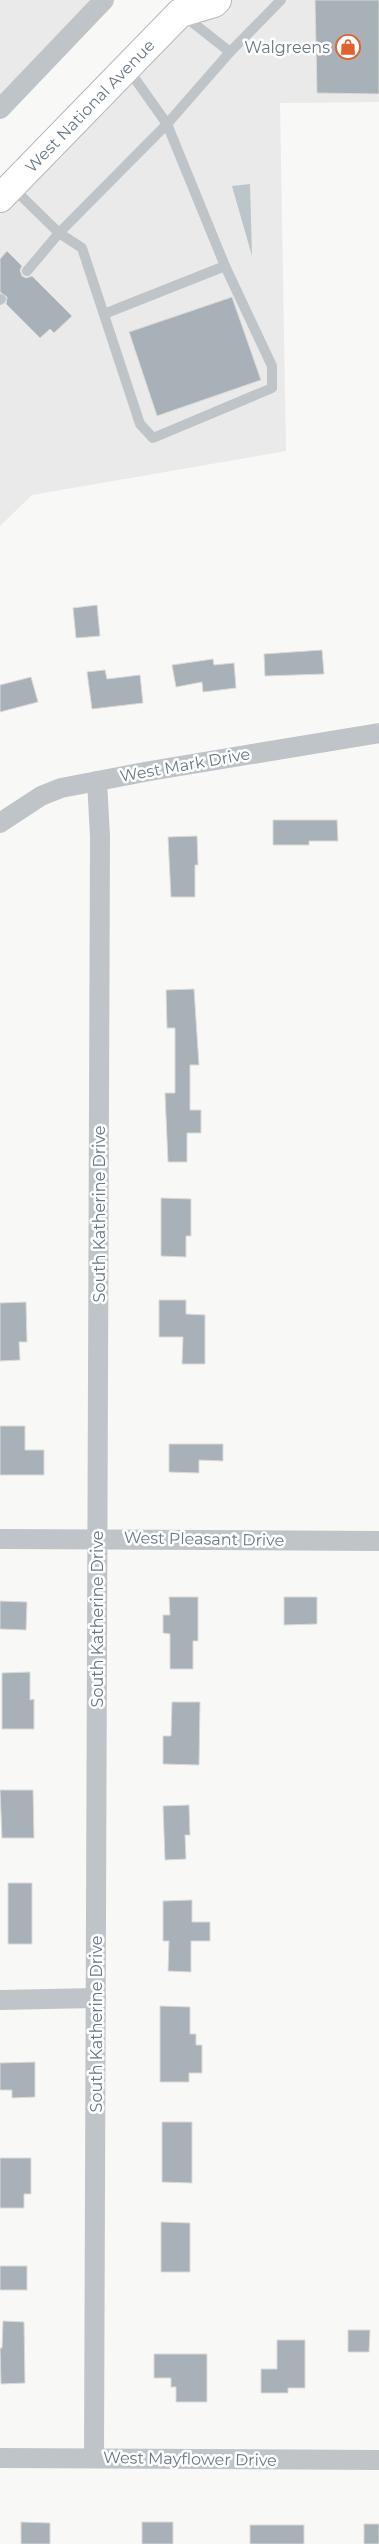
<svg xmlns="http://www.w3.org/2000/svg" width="379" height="2544" font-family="Montserrat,sans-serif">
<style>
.built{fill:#e9eae9}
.water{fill:#bbc5ca}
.building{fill:#a8b1b7;stroke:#dadad8}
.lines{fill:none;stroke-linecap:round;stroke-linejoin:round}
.secondary-casing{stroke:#b4b9be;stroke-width:30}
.service{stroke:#bfc4c8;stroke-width:10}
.minor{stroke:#bfc4c8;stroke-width:20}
.secondary{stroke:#fff;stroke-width:28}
.labels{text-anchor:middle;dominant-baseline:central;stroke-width:5;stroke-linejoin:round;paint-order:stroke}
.poi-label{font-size:16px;fill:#687886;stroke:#fff;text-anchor:end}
.street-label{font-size:16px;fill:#687886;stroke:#fff}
</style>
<rect width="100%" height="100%" fill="#f8f9f6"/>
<!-- built -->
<g class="built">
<path d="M0,0H104L0,109Z"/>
<path d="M217,0H379V102L280,103L286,451L32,495L0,526V198L128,68Z"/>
</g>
<!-- water -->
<path class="water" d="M250,184L252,256L232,186Z"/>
<!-- building -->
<g class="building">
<path d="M315,0H379V94L317,93Z"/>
<path d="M7,251L22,266L20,270L22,276L26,278L32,276L72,316L54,333L50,329L40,338L6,304L7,297L0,292V259Z"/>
<path d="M232,297L261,380L157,416L129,332Z"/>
<path d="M97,605L100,636L76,638L73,608Z"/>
<path d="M322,650L324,674L265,676L264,654Z"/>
<path d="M213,659L214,665L234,663L236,688L203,692L202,682L176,687L172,665Z"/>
<path d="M105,670L107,679L140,675L143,703L92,709L87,672Z"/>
<path d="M31,677L38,702L0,712V685Z"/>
<path d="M273,820H337L338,841H309V845H273Z"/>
<path d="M197,836L198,865H195V897H171L168,837Z"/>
<path d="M194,989L199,1065H190V1110H201V1133H187V1162H168L165,1093H175V1028H167L166,990Z"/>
<path d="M161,1198L191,1199V1236H186V1257L161,1256Z"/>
<path d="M159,1300H186V1314L205,1315V1364H182L183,1337H159Z"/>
<path d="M26,1302L27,1342H19L20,1360L0,1361V1303Z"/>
<path d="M0,1426H25V1450H44V1475H0Z"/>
<path d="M169,1444H223V1461L199,1460V1473L169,1472Z"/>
<path d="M169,1597H198V1641H193V1669H170V1634L163,1633V1615H170Z"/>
<path d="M284,1597H317V1624L284,1625Z"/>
<path d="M0,1601L27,1602L26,1630L0,1629Z"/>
<path d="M30,1672V1700L34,1699V1729H2V1673Z"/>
<path d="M172,1702H200L199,1765L163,1764V1736H171Z"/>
<path d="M0,1790H33L34,1838H2Z"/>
<path d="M189,1805L190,1835H185L186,1859L165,1860L163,1806Z"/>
<rect x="8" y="1883" width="24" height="61"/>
<path d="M192,1900V1922H210V1941H191V1972L168,1971L169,1941H163V1901Z"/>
<path d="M160,2006L190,2007V2034H196V2045H202V2073H189V2082H160Z"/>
<path d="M35,2062V2097L12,2098V2090H0V2063Z"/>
<path d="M162,2122H192V2183L162,2182Z"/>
<path d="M0,2158H31V2194H24V2208H0Z"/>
<path d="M161,2222L190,2223V2272H161Z"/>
<rect x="0" y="2266" width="27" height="24"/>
<path d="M3,2321L24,2322L25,2383L1,2384L0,2348H2Z"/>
<path d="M348,2330H370L369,2352H348Z"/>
<path d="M277,2340H305V2388H288V2393H261V2369H277Z"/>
<path d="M154,2354H207V2402H176V2387H171V2378H154Z"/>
<path d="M21,2522L50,2523V2544H21Z"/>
<rect x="142" y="2522" width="31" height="22"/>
<rect x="364" y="2524" width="15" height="20"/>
<rect x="250" y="2525" width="54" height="19"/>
</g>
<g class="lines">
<defs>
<path id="secondary" d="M0,198L180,13L214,3L217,0"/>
</defs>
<!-- secondary casing -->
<use href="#secondary" class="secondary-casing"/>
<!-- service -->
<g class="service">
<path d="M183,15L230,52"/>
<path d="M128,69L167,124L225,266L272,366V388L153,438L140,424L82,248L59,233L167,124L230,52L281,0"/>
<path d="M12,187L59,233L27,271"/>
<path d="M0,300L1,299"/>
<path d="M104,314L225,266"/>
</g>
<!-- minor -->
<g class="minor">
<path d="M0,109L104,0"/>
<path d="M0,823L41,796L61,788L150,771L379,733"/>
<path d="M0,1539L379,1541"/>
<path d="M0,2000L96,1998"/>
<path d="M0,2458L379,2460"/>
<path d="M94,2458L100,836L97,781"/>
</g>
<!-- secondary -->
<use href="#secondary" class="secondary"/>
</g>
<!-- icons -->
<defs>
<symbol id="shop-ring" viewBox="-11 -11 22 22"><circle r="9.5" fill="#fff" stroke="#df6130" stroke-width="1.5"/><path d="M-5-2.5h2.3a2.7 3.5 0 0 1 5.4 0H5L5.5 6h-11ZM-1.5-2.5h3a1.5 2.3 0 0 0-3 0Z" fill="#df6130"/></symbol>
</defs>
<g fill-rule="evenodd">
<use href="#shop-ring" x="334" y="33" width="28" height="28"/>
</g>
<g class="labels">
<!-- poi labels -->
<g class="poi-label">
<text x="330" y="47">Walgreens</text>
</g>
<!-- street labels -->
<g class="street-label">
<text transform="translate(90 106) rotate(-46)">West National Avenue</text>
<text transform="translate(185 765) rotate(-10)">West Mark Drive</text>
<text transform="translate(99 1214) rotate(-90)">South Katherine Drive</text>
<text transform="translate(204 1539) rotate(1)">West Pleasant Drive</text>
<text transform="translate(97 1619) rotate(-90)">South Katherine Drive</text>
<text transform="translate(96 2024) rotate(-90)">South Katherine Drive</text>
<text transform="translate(190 2459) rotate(1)">West Mayflower Drive</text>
</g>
</g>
</svg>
